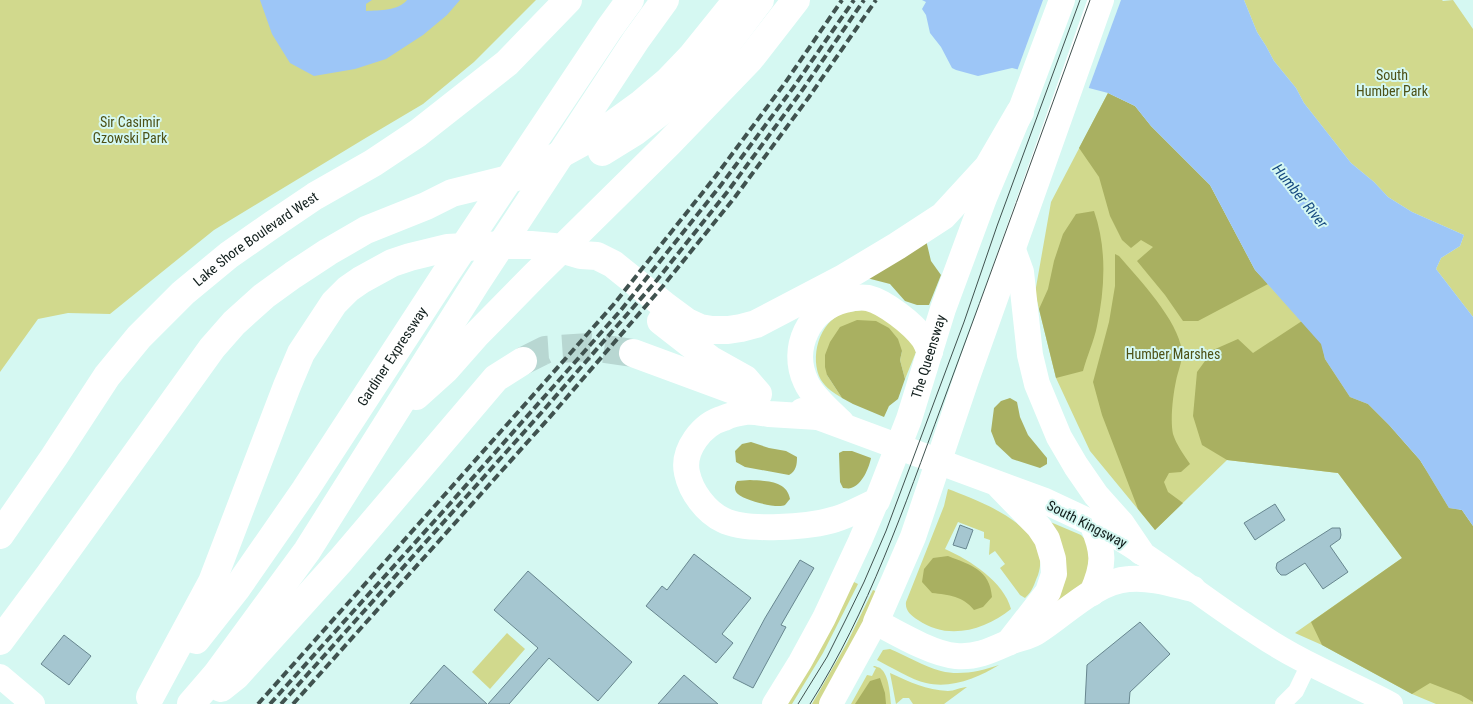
<svg xmlns="http://www.w3.org/2000/svg" width="1473" height="704" font-family="'Roboto Condensed',sans-serif">
<style>
.green{fill:#d1d98d}
.forest{fill:#a9b061}
.water{fill:#9dc6f7}
.pier{fill:#d5f8f2}
.building{fill:#a5c6d0;stroke:#67868f}
.lines{fill:none;stroke-linecap:round;stroke-linejoin:round}
.highway-tunnel{stroke:#b8d7d2;stroke-width:28;stroke-dasharray:28 14;stroke-linecap:butt}
.street{stroke:#fff;stroke-width:16}
.secondary{stroke:#fff;stroke-width:24}
.primary{stroke:#fff;stroke-width:26}
.highway{stroke:#fff;stroke-width:28}
.tram{stroke:#40524f;stroke-width:1}
.rail{stroke:#40524f;stroke-width:4;stroke-dasharray:8 4;stroke-linecap:butt}
.labels{text-anchor:middle;dominant-baseline:central;stroke-width:4;stroke-linejoin:round;paint-order:stroke}
.park-label{font-size:14px;fill:#4d5116;stroke:#d5f8f2}
.street-label{font-size:14px;fill:#121f1d;stroke:#d5f8f2}
.water-label{font-size:15px;font-style:italic;fill:#164a81;stroke:#d5f8f2}
</style>
<rect width="100%" height="100%" fill="#d5f8f2"/>
<!-- green -->
<g class="green">
<path d="M0,0H536L474,62L423,104L364,139L214,230L110,314L68,313L38,319L0,372Z"/>
<path d="M1244,0H1442L1443,1L1453,0L1473,29V317L1436,269L1441,258L1460,246L1464,235L1412,212L1388,197L1374,182L1351,163L1304,103L1296,88L1274,61L1266,46L1257,32Z"/>
<path d="M1108,93L1255,270L1316,336L1473,526V704H1436L1412,694L1322,645L1295,633L1402,558L1338,473L1227,460L1155,530L1090,451L1056,378L1035,293L1051,202Z"/>
<path d="M864,310L876,313L895,327L913,344L916,352L905,379L900,360L902,351L827,375L842,398C834,393 826,388 821,380C809,358 819,321 844,313C850,311 858,311 864,310Z"/>
<path d="M948,489C980,501 1054,528 1038,575C1034,584 1033,591 1025,598L1020,595L1000,568L1005,564L995,551L989,555L990,540L984,538V532L958,522L945,549C970,560 1004,582 1011,609C985,630 948,641 918,620C911,615 905,611 906,602L944,506Z"/>
<path d="M1048,521L1081,535L1091,546L1088,584L1043,611Z"/>
<path d="M850,580L858,584L823,653L792,704H782Z"/>
<path d="M873,590L880,593L819,704H812L847,643Z"/>
<path d="M507,633L525,649L490,689L472,672Z"/>
<path d="M890,649C907,656 923,666 941,671C960,676 981,671 999,665C978,678 951,689 926,683C912,680 891,667 877,660L883,650Z"/>
<path d="M874,666C875,666 881,668 881,669C889,675 890,695 891,704H851L867,675L872,676L876,668L873,667Z"/>
<path d="M890,673C910,682 926,690 948,691C954,691 961,687 967,687L944,704H913L909,698H903L896,704Z"/>
</g>
<!-- forest -->
<g class="forest">
<path d="M1108,93L1135,106L1151,126L1210,185L1255,270L1268,284L1198,321H1183L1165,295L1137,261L1153,247L1141,240L1131,248L1122,240L1110,216L1099,177L1079,148Z"/>
<path d="M1094,211C1107,248 1105,288 1097,326C1094,341 1087,356 1083,371L1056,378L1039,309L1048,289L1054,261L1063,234L1076,214Z"/>
<path d="M926,240L931,261L941,275L929,305H917L905,301L890,284L863,277Z"/>
<path d="M1115,254L1119,256C1139,279 1178,320 1182,351C1183,360 1178,371 1176,381C1173,395 1170,420 1173,434C1176,444 1184,455 1190,464L1181,472L1169,473L1164,482L1168,492L1183,503L1155,530L1138,509L1102,415L1093,382L1109,322L1115,286Z"/>
<path d="M857,320L876,321L889,328L898,339L902,351L900,360L905,379L898,399L889,406L884,417L853,404L842,398L827,375L825,367V355L830,342L840,327Z"/>
<path d="M1302,321L1322,344L1325,359L1350,397L1368,404L1389,425L1420,460L1449,508L1462,510L1473,526V702L1461,695L1430,683L1412,694L1322,645L1311,622L1402,558L1338,473L1227,460L1202,445L1193,416L1197,372L1213,350L1238,339L1253,353Z"/>
<path d="M1010,398L1017,402L1020,417L1028,435L1047,458V464L1040,468L1012,459L996,444L991,431L994,408L1001,401Z"/>
<path d="M751,442L769,448L786,451L797,457C797,465 796,471 789,475L745,467L736,462L735,451L742,444Z"/>
<path d="M843,451H852L871,458C869,468 862,485 851,488C849,489 846,488 843,488L840,482L839,453Z"/>
<path d="M750,480C765,481 787,480 790,499C789,500 786,504 785,505C777,509 741,500 736,492C734,488 735,485 737,481Z"/>
<path d="M948,556C971,565 990,570 992,597L983,607L974,610C963,596 949,595 932,593L922,582L924,569L933,558Z"/>
<path d="M880,678L885,693L886,704H855L870,681Z"/>
</g>
<!-- water -->
<g class="water">
<path d="M260,0H372L366,4V11C380,10 398,11 407,0H460L447,15L423,35L386,59L355,69L314,76L290,63L272,34Z"/>
<path d="M922,0H1244L1257,32L1266,46L1274,61L1296,88L1304,103L1351,163L1374,182L1388,197L1412,212L1464,235L1460,246L1441,258L1436,269L1473,317V526L1462,510L1449,508L1420,460L1389,425L1368,404L1350,397L1325,359L1321,344L1255,270L1210,185L1151,126L1135,106L1108,93L1012,68L978,76L956,70L952,68L941,47L930,33L926,15L922,9L926,2Z"/>
</g>
<!-- pier -->
<path class="pier" d="M1043,0H1121L1088,90L1017,71Z"/>
<!-- building -->
<g class="building">
<path d="M1275,504L1285,520L1255,540L1244,523Z"/>
<path d="M960,525L973,530L966,549L953,545Z"/>
<path d="M1332,528H1340L1341,535L1340,539L1330,546L1348,572L1323,589L1305,563L1286,575H1281L1278,572L1276,568L1277,563Z"/>
<path d="M694,554L751,598L722,634L733,643L716,663L646,606L662,586L667,590Z"/>
<path d="M800,560L814,568L781,625L786,627L753,688L733,678L765,618Z"/>
<path d="M528,571L632,662L598,701L549,658L509,704H488L538,648L494,610Z"/>
<path d="M1140,622L1170,654L1130,692L1129,704H1085L1087,665Z"/>
<path d="M64,635L91,656L69,685L41,664Z"/>
<path d="M444,665L487,704H410Z"/>
<path d="M684,675L698,687L718,704H658Z"/>
</g>
<g class="lines">
<!-- highway-tunnel -->
<path class="highway-tunnel" d="M523,361L545,350L590,347L633,353"/>
<!-- street -->
<path class="street" d="M1283,704L1296,691L1309,664"/>
<!-- secondary -->
<g class="secondary">
<path d="M1092,523C1152,555 1203,599 1260,635C1301,663 1348,681 1391,704"/>
<path d="M0,676L33,704"/>
<path d="M774,704L800,662L824,618L860,541L877,501"/>
<path d="M831,704L876,622"/>
</g>
<!-- primary -->
<g class="primary">
<path d="M1101,0L966,380L913,537L876,622C897,633 932,654 956,656C976,658 992,650 1010,642C1019,638 1030,637 1038,631C1065,614 1096,581 1129,579C1151,577 1172,584 1193,589"/>
<path d="M1013,250L1021,272L1030,355L1037,384L1059,437L1076,466L1096,495L1122,524L1141,552"/>
<path d="M802,411L1045,501L1092,523C1104,552 1105,564 1092,593"/>
<path id="s1" d="M818,417C802,416 785,415 769,414C761,413 753,411 746,412C739,413 730,415 724,418C702,424 682,450 687,473C691,492 706,512 723,520C746,532 811,527 836,519C850,515 863,507 877,501L909,419L943,309L984,198L1020,112L1062,0"/>
<path d="M841,422C830,411 812,396 806,382C790,348 809,309 845,300C852,298 860,297 868,298C885,302 913,324 923,338C926,342 928,348 930,352"/>
<path d="M1000,487L1039,527L1047,539L1053,559L1054,574L1048,592L1009,642"/>
</g>
<!-- highway -->
<g class="highway">
<path d="M602,152L636,131L662,111L711,65L760,0"/>
<path d="M661,321L711,360L745,379L758,394"/>
<path d="M633,353L736,391L745,392"/>
<path d="M416,396L446,369L476,335L534,276L668,144L750,59L796,0"/>
<path id="s2" d="M0,535L54,457L107,376L139,337L183,293L229,255L272,225L315,196L373,163L418,133L507,63L568,0"/>
<path id="s3" d="M196,640L237,588L305,490L445,275L609,29L630,0"/>
<path d="M0,641L49,575L212,348L234,323L264,296L293,275L328,252L366,230L426,206L452,193L521,176L583,142L613,124L642,103L668,81L691,57L737,0"/>
<path d="M221,688L236,676L341,560L496,378L523,361"/>
<path d="M150,697L212,582L287,386L301,353L334,303L348,289L361,280L392,263L410,257L447,248L504,245H531L554,247L581,255L597,256L613,264L664,305L687,322L700,328L712,330H728L741,328L756,324L842,279L897,246L943,216L988,167L1020,112"/>
<path d="M191,704L216,675L307,551L476,283L636,40L665,0"/>
</g>
<!-- tram -->
<g class="tram">
<path d="M798,704L827,657L846,619L864,582L886,531L964,322L997,226L1080,0"/>
<path d="M810,704C869,611 904,507 942,405C992,270 1041,135 1090,0"/>
</g>
<!-- rail -->
<g class="rail">
<path d="M258,704L440,500L614,304L715,177L785,83L842,0"/>
<path d="M270,704L447,507L621,310L721,185L793,88L854,0"/>
<path d="M281,704L542,412L657,280L728,191L801,92L864,0"/>
<path d="M293,704L549,418L663,286L735,197L809,97L876,0"/>
</g>
</g>
<g class="labels">
<!-- park labels -->
<g class="park-label">
<text x="1392" y="75">South<tspan x="1392" dy="16">Humber Park</tspan></text>
<text x="130" y="122">Sir Casimir<tspan x="130" dy="16">Gzowski Park</tspan></text>
<text x="1173" y="354">Humber Marshes</text>
</g>
<!-- street labels -->
<g class="street-label">
<text stroke="none"><textPath href="#s2" startOffset="395">Lake Shore Boulevard West</textPath></text>
<text stroke="none"><textPath href="#s3" startOffset="345">Gardiner Expressway</textPath></text>
<text stroke="none"><textPath href="#s1" startOffset="541">The Queensway</textPath></text>
<text transform="translate(1087 524) rotate(27)">South Kingsway</text>
</g>
<!-- water labels -->
<g class="water-label">
<text transform="translate(1300 196) rotate(51)">Humber River</text>
</g>
</g>
</svg>
